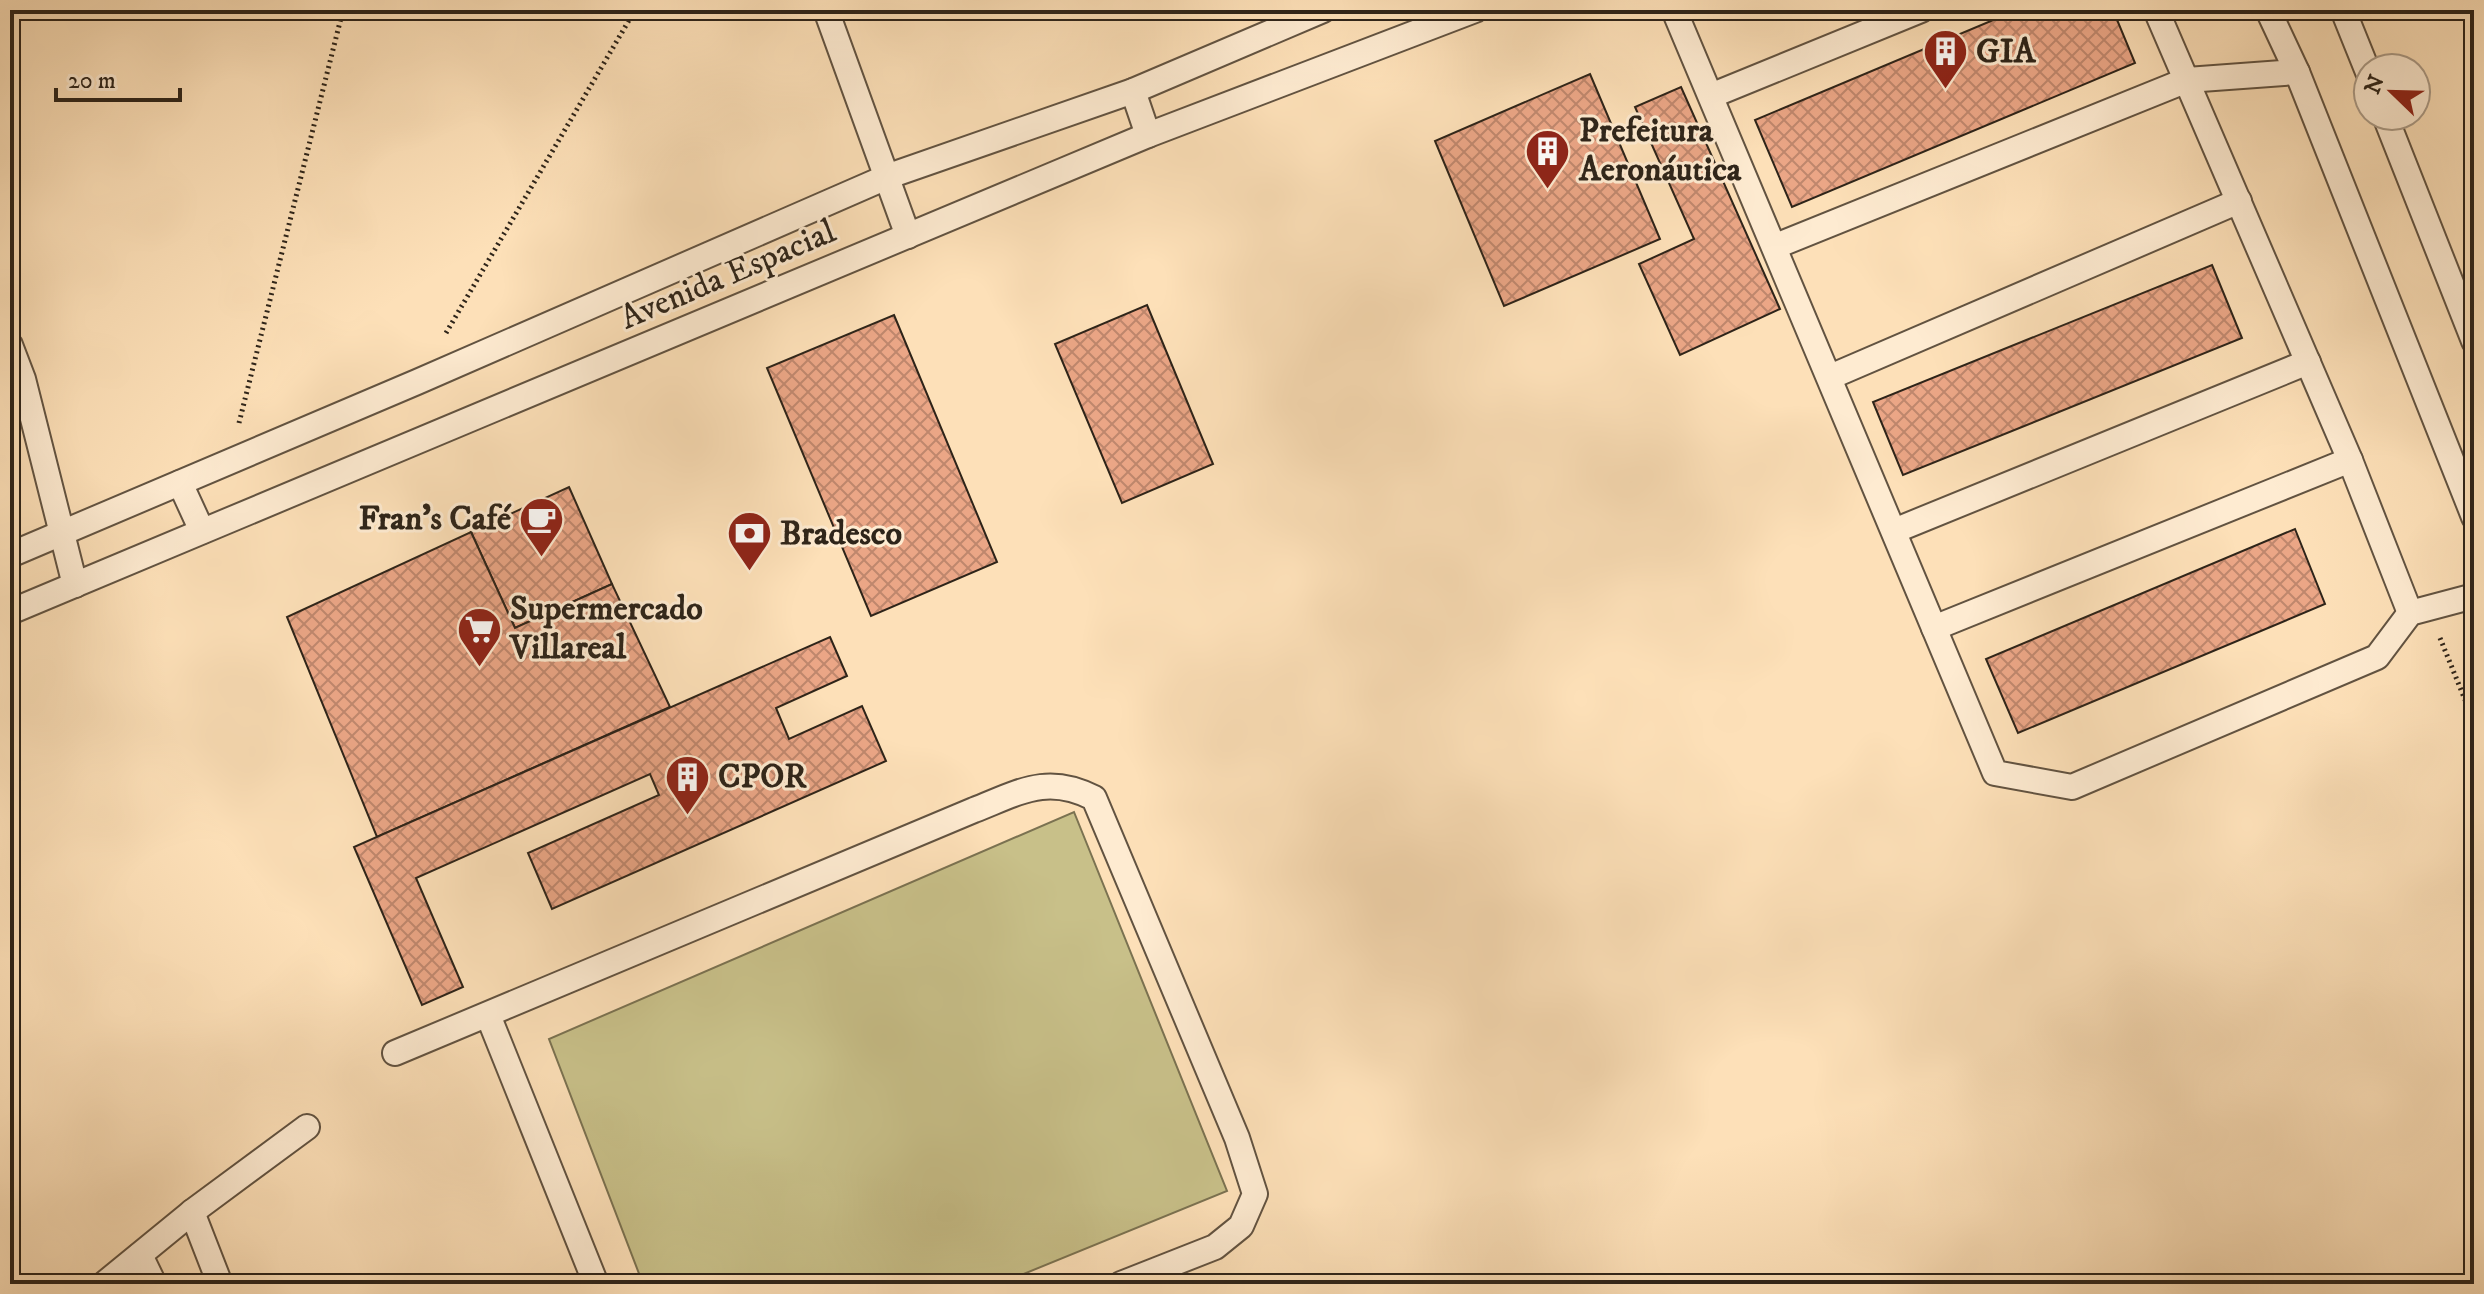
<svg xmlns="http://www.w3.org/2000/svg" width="2484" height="1294" font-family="'IM FELL DW Pica',serif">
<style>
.garden{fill:#c8c089;stroke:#7b7251;stroke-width:2}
.building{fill:url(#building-cross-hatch);stroke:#2e2419;stroke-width:2}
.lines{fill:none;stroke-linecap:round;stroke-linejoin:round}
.service-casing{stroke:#625341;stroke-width:28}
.path{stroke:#2e2419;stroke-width:5;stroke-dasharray:2 4;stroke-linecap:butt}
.service{stroke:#feebd1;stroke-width:24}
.labels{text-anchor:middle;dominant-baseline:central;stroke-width:6;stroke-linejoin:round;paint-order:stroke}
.poi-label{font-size:34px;font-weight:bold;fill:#2e2419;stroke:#feebd1;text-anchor:start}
.street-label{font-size:34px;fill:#2e2419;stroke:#feebd1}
</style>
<defs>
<pattern id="building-cross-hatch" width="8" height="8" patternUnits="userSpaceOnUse" patternTransform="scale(2)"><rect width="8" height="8" fill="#eba686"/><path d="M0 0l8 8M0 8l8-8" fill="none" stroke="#bf876d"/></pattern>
</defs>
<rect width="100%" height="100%" fill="#fde0b8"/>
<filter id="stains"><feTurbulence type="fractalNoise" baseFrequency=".0025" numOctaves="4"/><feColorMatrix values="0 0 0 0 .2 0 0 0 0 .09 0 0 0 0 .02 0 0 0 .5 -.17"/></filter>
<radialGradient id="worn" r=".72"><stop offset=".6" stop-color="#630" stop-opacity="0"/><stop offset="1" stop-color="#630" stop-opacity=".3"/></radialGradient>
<!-- garden -->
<path class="garden" d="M1074,812L1227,1191L999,1284H643L549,1039Z"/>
<!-- building -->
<g class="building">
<path d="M2017,10H2113L2135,63L1792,207L1755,120Z"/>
<path d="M1590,74L1660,239L1504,306L1435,141Z"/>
<path d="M1681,87L1780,309L1680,355L1639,264L1694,239L1635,107Z"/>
<path d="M2212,265L2242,338L1903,475L1873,402Z"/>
<path d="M1147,305L1213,464L1122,503L1055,344Z"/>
<path d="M894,315L997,562L871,616L767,368Z"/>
<path d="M569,487L612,584L515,628L471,532Z"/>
<path d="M2295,529L2325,604L2018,733L1986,659Z"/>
<path d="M471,532L515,628L612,584L670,707L377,837L287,617Z"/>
<path d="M830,637L847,676L776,708L789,739L862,706L886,761L552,909L528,853L659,795L650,774L416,878L463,987L422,1005L354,847Z"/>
</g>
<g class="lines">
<defs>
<g id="service">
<path d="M826,10L908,236"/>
<path d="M1674,10L1995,773L2072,787L2377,657L2410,613L2474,596"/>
<path d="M2156,10L2350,460L2410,613"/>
<path d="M2268,10L2297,72L2474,517"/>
<path d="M2343,10L2368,72"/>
<path d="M1133,91L1148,135"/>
<path d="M1713,95L1921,10"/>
<path d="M2385,116L2474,341"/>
<path d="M1776,246L2187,80L2297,72"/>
<path d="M10,345L23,379L75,585"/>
<path d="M1830,377L2239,201"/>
<path d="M180,483L202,531"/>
<path d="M1894,531L2308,362"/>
<path d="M10,555L417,382L889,176L1133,91L1323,10"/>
<path d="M10,612L1148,135L1475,10"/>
<path d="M1934,628L2350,460"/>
<path d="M488,1015L596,1284"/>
<path d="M395,1053L974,810C1020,792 1047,774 1094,798L1237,1138L1255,1194L1241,1226L1215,1247L1121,1284"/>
<path d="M192,1212L220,1284"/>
<path d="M140,1255L154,1284"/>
<path d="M104,1284L192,1212L307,1127"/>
</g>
</defs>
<!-- service casing -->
<use href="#service" class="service-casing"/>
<!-- path -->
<g class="path">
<path d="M446,333L635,10"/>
<path d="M239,423L343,10"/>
<path d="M2440,638L2474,722"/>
</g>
<!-- service -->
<use href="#service" class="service"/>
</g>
<!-- icons -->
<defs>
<symbol id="building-pin" viewBox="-11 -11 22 30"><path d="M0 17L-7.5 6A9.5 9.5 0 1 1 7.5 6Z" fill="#8f2418" stroke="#feebd1"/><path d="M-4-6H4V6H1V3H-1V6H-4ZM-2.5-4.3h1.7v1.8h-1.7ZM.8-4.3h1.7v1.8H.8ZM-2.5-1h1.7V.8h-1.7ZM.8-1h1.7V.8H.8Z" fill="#fff"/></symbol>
<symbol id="cafe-pin" viewBox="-11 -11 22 30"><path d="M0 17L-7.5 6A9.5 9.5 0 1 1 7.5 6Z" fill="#8f2418" stroke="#feebd1"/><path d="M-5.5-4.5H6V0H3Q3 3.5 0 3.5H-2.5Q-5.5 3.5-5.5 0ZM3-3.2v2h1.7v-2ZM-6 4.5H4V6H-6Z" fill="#fff"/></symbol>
<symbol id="bank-pin" viewBox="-11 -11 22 30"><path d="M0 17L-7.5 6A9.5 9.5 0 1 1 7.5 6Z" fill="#8f2418" stroke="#feebd1"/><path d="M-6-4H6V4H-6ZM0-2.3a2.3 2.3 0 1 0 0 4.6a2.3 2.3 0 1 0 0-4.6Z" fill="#fff"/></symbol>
<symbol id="supermarket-pin" viewBox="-11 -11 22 30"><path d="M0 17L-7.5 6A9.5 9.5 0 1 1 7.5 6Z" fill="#8f2418" stroke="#feebd1"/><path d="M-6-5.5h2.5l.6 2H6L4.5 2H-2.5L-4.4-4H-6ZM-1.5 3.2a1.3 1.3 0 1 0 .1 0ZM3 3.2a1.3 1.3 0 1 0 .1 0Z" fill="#fff"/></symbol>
</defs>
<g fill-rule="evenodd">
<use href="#building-pin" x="1920" y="26" width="51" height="69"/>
<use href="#building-pin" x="1522" y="126" width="51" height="69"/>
<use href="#cafe-pin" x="516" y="494" width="51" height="69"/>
<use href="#bank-pin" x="724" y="508" width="51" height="69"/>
<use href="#supermarket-pin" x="454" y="604" width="51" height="69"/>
<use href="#building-pin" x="662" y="752" width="51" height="69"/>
</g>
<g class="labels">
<!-- poi labels -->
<g class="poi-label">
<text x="1976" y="52">GIA</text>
<text x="1579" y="131">Prefeitura<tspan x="1579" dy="39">Aeronáutica</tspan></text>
<text x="511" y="519" text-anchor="end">Fran's Café</text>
<text x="780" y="534">Bradesco</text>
<text x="510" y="609">Supermercado<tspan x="510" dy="39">Villareal</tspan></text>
<text x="718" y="777">CPOR</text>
</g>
<!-- street labels -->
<g class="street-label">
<text transform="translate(728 275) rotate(-23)">Avenida Espacial</text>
</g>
</g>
<!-- margin -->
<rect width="2484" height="1294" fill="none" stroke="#fde0b8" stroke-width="40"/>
<rect x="12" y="12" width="2460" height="1270" fill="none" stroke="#2e2419" stroke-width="4"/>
<rect x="20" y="20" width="2444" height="1254" fill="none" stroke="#2e2419" stroke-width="2"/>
<!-- north arrow -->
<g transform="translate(2392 92) rotate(293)"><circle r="38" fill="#feebd1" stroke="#ab9b87" stroke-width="2"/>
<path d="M0-6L14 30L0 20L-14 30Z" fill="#8f2418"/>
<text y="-12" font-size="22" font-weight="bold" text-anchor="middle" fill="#2e2419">N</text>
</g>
<!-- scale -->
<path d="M56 88v12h124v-12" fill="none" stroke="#2e2419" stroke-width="4"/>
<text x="68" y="88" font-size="24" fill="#2e2419" stroke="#feebd1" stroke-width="6" paint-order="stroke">20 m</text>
<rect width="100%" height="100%" filter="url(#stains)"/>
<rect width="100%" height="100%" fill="url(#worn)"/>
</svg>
